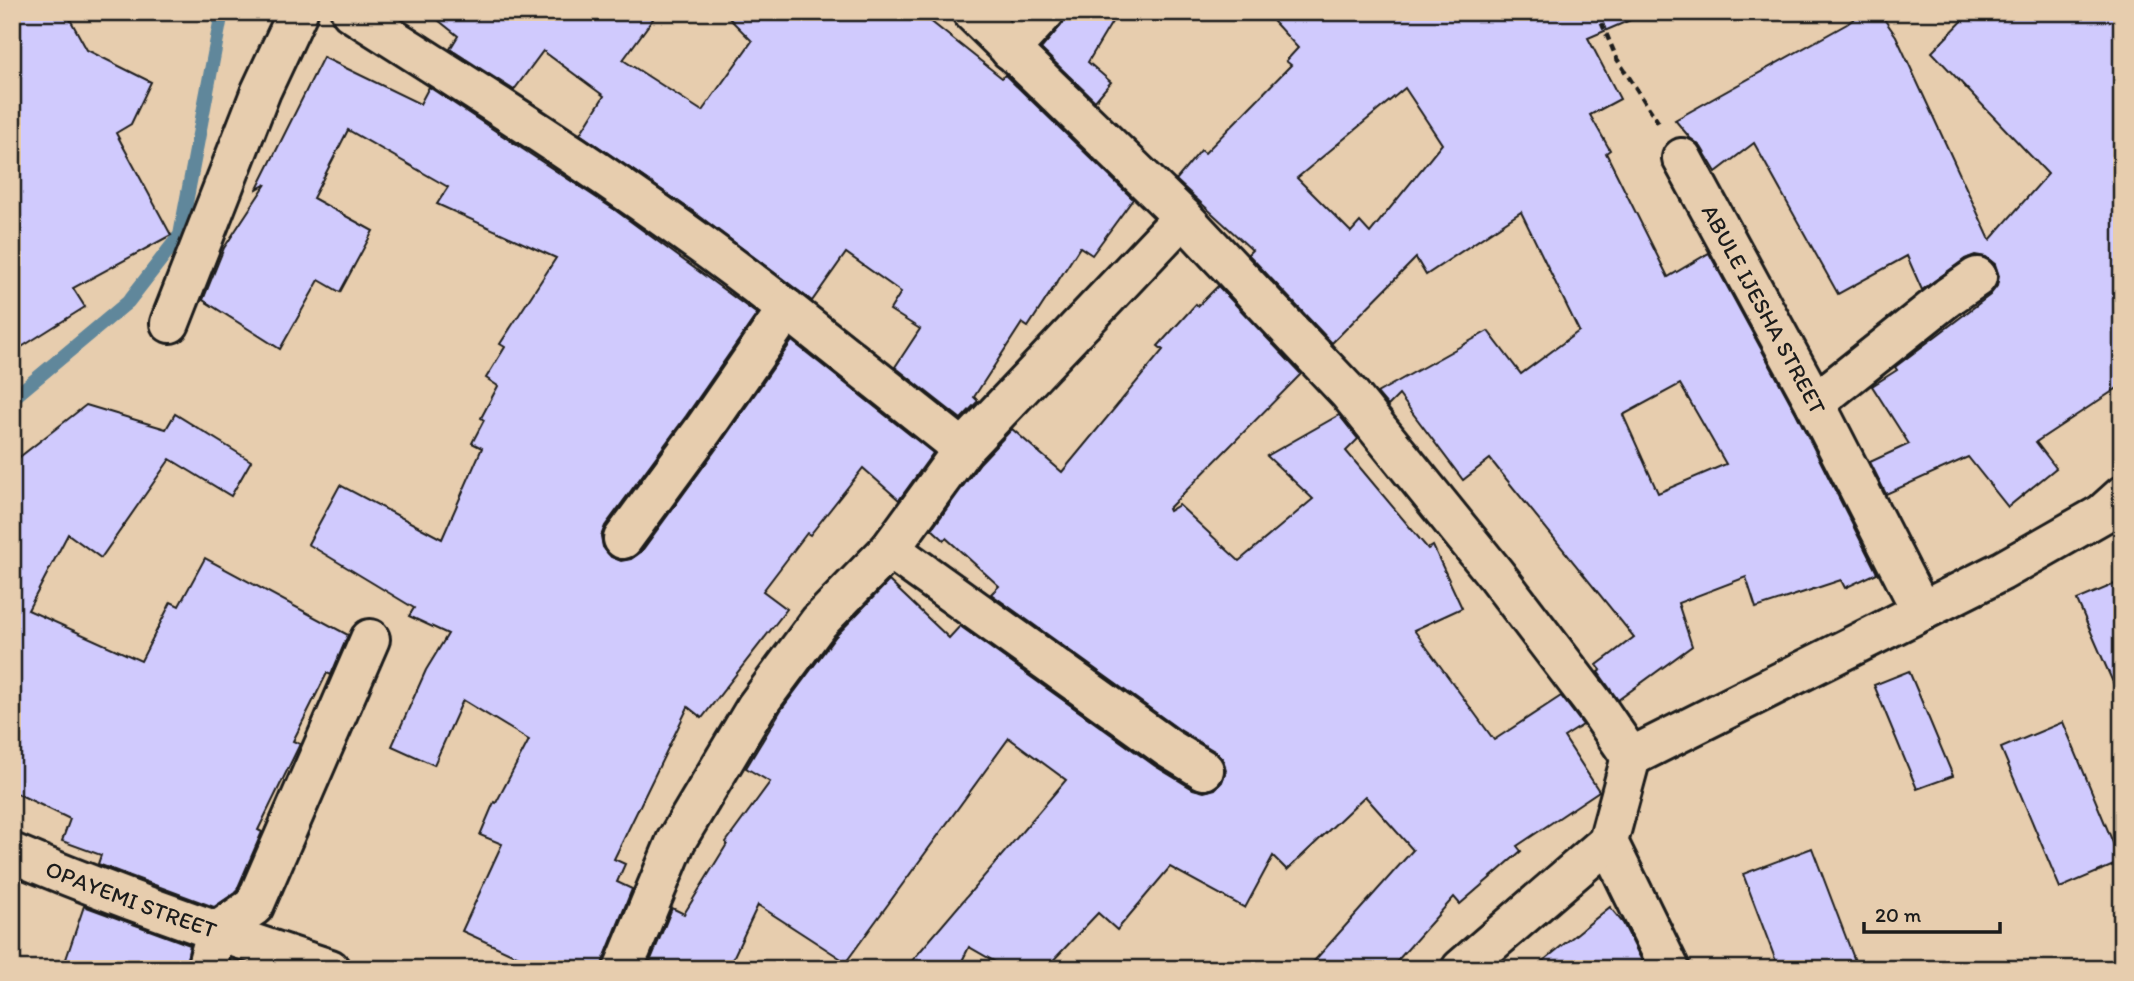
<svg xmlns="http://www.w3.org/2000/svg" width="2134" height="981" font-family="Itim,sans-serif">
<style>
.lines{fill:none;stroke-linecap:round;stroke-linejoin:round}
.stream{stroke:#60879b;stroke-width:14}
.building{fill:#d0cafd;stroke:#1c1c1c;stroke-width:2;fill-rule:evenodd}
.minor-casing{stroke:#1c1c1c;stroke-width:44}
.path{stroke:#1c1c1c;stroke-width:4.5;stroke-dasharray:7 5;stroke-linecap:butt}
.minor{stroke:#e7cdae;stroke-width:38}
.labels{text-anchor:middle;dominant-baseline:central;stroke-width:7;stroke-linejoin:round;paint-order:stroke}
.street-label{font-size:23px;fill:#1c1c1c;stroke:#e7cdae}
</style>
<rect width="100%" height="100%" fill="#e7cdae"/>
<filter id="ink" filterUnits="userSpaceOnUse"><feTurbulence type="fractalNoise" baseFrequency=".0143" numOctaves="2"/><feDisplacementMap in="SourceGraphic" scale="14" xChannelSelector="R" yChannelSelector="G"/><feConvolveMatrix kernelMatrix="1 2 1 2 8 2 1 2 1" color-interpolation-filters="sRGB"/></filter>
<g filter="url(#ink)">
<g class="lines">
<!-- stream -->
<path class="stream" d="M12,399L128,302L180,235L222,12"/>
</g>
<!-- building -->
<g class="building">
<path d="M12,12H66L87,50L151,82L131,124L116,133L171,235L73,288L85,307L12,353Z"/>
<path d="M428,12H658L623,60L702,111L752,41L723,12H919L1002,78L1005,75L1133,199L1092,255L1080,247L1028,327L1022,323L974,397L978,401L961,419L895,367L920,329L890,310L901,292L846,253L812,301L694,212L580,134L604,96L543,51L514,90L450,49L458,36Z"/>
<path d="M1072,12H1118L1088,62L1111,82L1095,101L1041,49Z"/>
<path d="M1265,12H1649L1588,38L1620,99L1590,115L1610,150L1606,153L1668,277L1709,253L1796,413L1877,573L1845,588L1841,580L1756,608L1746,577L1678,603L1692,646L1618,700L1598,672L1601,670L1597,665L1634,637L1490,459L1463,480L1399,395L1388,406L1377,393L1488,331L1521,374L1579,331L1521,212L1426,275L1416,258L1332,343L1248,254L1252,250L1176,180L1201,150L1205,153L1291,65L1286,61L1298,48ZM1405,88L1442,144L1370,233L1360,222L1351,232L1297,178ZM1680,384L1726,464L1658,493L1623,415Z"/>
<path d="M1863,12H1879L1896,36L1990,240L2048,174L1932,52L1971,12H2122V385L2036,442L2056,468L2008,507L1968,457L1886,494L1870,462L1909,444L1872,386L1897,370L1895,367L1990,295L1997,286L1999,276L1995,264L1986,257L1975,255L1965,259L1922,290L1907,256L1838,294L1754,143L1716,172L1701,147L1690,138L1675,120L1847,24Z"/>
<path d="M323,57L420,104L429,87L615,210L757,314L686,416L605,526L601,536L603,547L611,557L621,561L631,559L641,552L722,441L792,341L933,453L899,500L863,468L810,535L807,533L763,591L787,609L702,718L688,707L614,859L625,864L617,882L632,889L603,961L602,969H545L462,931L502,844L480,835L494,802L496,803L529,740L463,700L434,765L392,746L426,670L448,634L409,616L414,608L308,544L340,485L442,539L482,448L472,443L484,420L481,418L498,386L486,378L505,347L500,344L556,258L437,204L448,187L348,130L313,198L373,231L340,292L319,280L280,349L203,300L224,248L266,184L257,189Z"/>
<path d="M1218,286L1301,374L1168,509L1169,511L1179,505L1239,561L1313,499L1267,456L1339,415L1358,439L1346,451L1428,549L1433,546L1462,608L1414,630L1494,740L1561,696L1583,725L1564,737L1599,791L1517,846L1521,851L1460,904L1454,897L1390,969H1307L1413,850L1365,796L1287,870L1273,856L1245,908L1170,867L1117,930L1098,913L1045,969L1006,968L969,947L958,969H905L1066,780L1009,738L846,962L758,905L728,969H647L672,908L684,914L727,844L726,842L770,782L746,768L781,710L836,636L889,581L949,638L960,626L1155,766L1193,789L1204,792L1215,789L1222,782L1226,770L1223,759L1216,752L1180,730L991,594L999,586L946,538L944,540L932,529L980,463L1012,429L1062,472L1163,350L1158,346L1196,304L1198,306Z"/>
<path d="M86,405L166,429L175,414L251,461L231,496L170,459L101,558L68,534L28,610L141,661L171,602L179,606L205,558L348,635L331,675L327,673L293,741L300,744L258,830L262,832L236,892L214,907L98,864L101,855L62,841L70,819L12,791V463Z"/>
<path d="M2122,581V703L2077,600Z"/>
<path d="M1909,671L1953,776L1917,789L1874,685Z"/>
<path d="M2063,722L2121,862L2060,888L2001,748Z"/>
<path d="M1812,848L1858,969H1779L1743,874Z"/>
<path d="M84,906L190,945L185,969H87L65,962Z"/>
<path d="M1610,907L1623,923L1646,969H1533Z"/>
</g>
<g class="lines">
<defs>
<g id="minor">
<path d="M351,12C500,106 648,200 787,309"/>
<path d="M972,12L1183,217L1349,393L1496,575L1598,709L1631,757"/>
<path d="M1010,50L1045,12"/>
<path id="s1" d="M1682,158L1815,403L1921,610"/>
<path d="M170,323L261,91L298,12"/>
<path d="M1815,403L1948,297L1977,277"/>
<path d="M623,539L704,429L787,309L963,449"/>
<path d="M890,549L1168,748L1204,770"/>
<path d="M1631,757L2002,571L2102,514L2122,496"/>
<path d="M1631,757L1608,842L1670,969"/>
<path id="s2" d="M12,853C116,897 222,934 330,969"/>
<path d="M206,969L216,932L254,906L370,639"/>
<path d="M623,969L676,841L756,707L819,622L890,549L963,449L1183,217"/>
<path d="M1461,969L1608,842"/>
</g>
</defs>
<!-- minor casing -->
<use href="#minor" class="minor-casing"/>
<!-- path -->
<path class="path" d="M1597,12L1617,59L1660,125"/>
<!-- minor -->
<use href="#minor" class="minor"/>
</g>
</g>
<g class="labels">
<!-- street labels -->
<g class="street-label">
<text stroke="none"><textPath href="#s1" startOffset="172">ABULE IJESHA STREET</textPath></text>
<text stroke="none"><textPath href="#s2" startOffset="128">OPAYEMI STREET</textPath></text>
</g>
</g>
<!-- margin -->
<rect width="2134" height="981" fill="none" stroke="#e7cdae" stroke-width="42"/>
<rect x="21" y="21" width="2092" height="939" fill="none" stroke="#1c1c1c" stroke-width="2.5" filter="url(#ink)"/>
<!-- scale -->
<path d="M1864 922v10h136v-10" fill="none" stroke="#1c1c1c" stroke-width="3.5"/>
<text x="1875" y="922" font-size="21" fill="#1c1c1c" stroke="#e7cdae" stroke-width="5" paint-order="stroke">20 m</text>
</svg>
